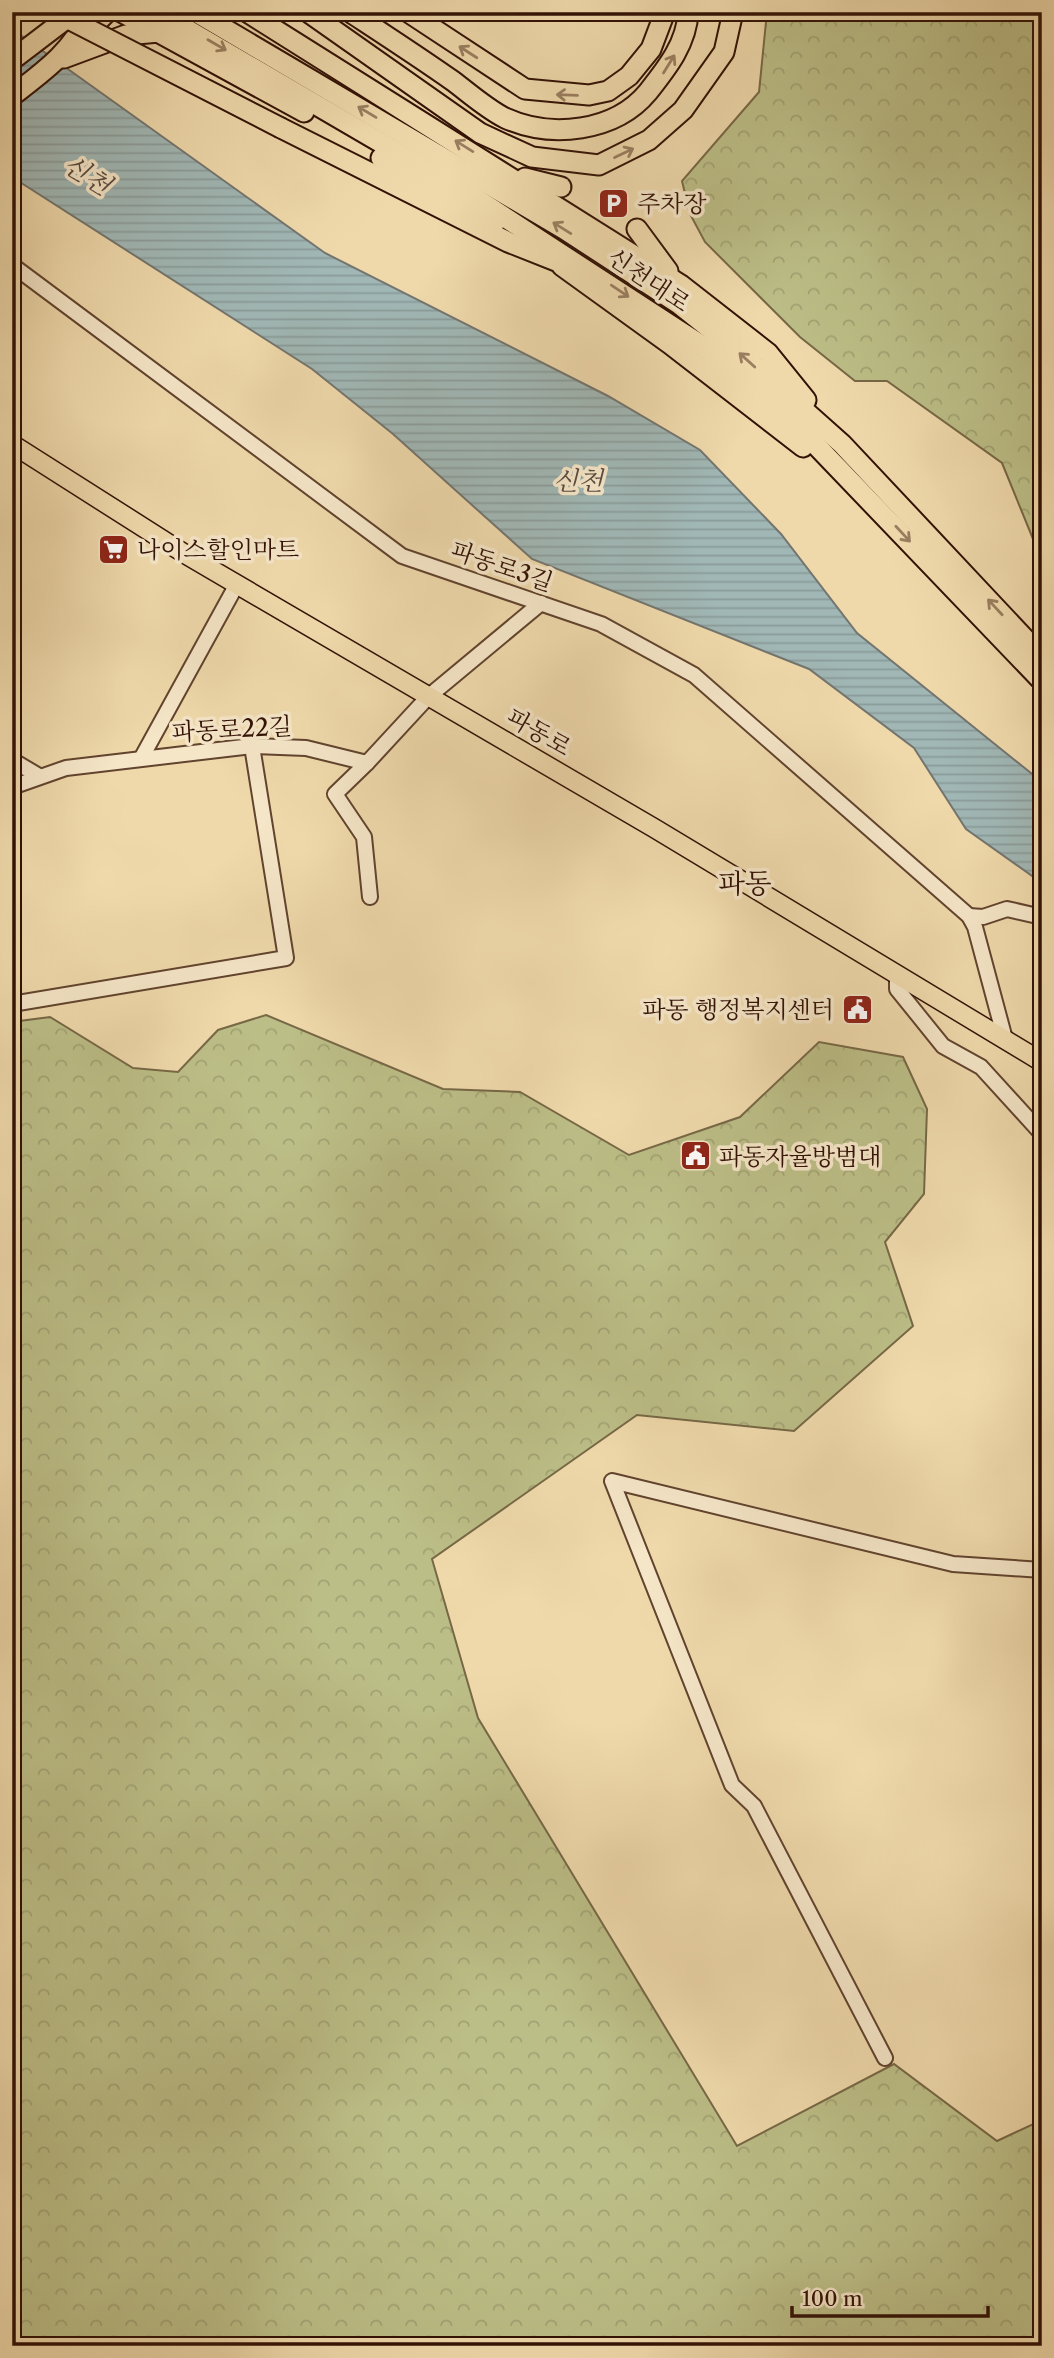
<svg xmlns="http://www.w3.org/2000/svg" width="1054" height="2358" font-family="'Libre Caslon Text','Noto Serif KR',serif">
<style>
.forest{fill:url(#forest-crowns);stroke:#776846;stroke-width:2}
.water{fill:url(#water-rules);stroke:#74756f;stroke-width:2}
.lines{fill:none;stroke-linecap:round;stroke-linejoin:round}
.minor-casing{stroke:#61432e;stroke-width:18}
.major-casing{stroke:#321105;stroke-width:21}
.highway-casing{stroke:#321105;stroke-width:23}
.minor{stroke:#f5e6c8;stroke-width:14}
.major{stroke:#efd9ab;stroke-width:18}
.highway{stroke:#efd9ab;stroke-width:19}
.highway-bridge-casing{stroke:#321105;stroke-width:23;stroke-linecap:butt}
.highway-bridge{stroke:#efd9ab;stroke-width:19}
.oneway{stroke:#9a7f60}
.labels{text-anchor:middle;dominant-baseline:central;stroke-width:7;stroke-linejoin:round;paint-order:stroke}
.poi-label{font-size:24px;fill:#321105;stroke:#f5e6c8;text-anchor:start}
.street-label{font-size:24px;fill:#321105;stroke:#f5e6c8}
.water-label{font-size:26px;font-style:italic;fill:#584b43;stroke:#f5e6c8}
.quarter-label{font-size:28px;fill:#321105;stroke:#f5e6c8}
</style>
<defs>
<pattern id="forest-crowns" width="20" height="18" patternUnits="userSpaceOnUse" patternTransform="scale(1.75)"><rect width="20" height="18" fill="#bcbe87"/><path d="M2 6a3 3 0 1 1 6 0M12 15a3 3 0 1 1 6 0" fill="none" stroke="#a2a273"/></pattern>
<pattern id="water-rules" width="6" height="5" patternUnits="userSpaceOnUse" patternTransform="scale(1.75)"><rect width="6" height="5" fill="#a0b7b5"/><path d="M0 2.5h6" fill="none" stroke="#8a9c9a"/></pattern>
</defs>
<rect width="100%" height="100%" fill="#efd9ab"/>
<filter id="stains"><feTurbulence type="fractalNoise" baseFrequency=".00286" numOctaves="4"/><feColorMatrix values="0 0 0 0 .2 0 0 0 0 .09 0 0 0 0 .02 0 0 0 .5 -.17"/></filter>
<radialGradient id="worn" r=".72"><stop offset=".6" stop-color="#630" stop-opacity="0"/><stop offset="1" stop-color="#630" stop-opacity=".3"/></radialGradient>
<!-- forest -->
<g class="forest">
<path d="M767,12H1042V561L1002,463L887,381H855L800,337L705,242L690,214L682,181L759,92Z"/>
<path d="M266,1015L443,1089L520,1092L629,1155L740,1117L819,1042L903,1057L927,1109L924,1194L885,1242L913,1326L794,1431L637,1415L432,1559L478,1718L737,2146L894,2064L997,2141L1042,2120V2346H12V1022L50,1017L133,1068L178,1072L218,1030Z"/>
</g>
<!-- water -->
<path class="water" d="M12,29L325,253L608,396L700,450L781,534L857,633L1042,782V883L966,829L914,748L809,669L532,559L393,434L312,369L12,177Z"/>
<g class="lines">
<defs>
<g id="minor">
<path d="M12,265L402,556L601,624L694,675L969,916L975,927L1005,1039"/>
<path d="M142,757L237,584"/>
<path d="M12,760L39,776"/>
<path d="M367,763L335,794L364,837L370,897"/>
<path d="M12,787L66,768L252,746L306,748L367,763L428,697L541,603"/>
<path d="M969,916L983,917L1007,909L1042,917"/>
<path d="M897,975V989L943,1046L981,1067L1042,1134"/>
<path d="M12,1004L286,958L252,746"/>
<path d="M885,2058L754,1806L732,1785L612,1481L953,1564L1042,1570"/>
</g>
<path id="major" d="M12,444L185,554L654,828L1042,1062"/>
<g id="highway">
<path d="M121,12L304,112"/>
<path d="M157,12L469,194L704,347L787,415L1042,681"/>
<path d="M196,12L564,229L679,304L733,347L842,444L1042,657"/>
<path d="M247,12L681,285L768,353L806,400"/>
<path d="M308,12L480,133L532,157L599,165L649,140L683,110L724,52L733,12"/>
<path d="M350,12C385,35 419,57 453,81C469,93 487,109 505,118C551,139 615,132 648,92C667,68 687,43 688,12"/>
<path d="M408,12L525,89L589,95L608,91L629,76L651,49L665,12"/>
<path d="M83,36L107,12"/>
<path d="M64,58L126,35L159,32"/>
<path d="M12,96C43,72 72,52 88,15L86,12"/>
<path d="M281,128L508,242L556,261"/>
<path d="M381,158L494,224"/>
<path d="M525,178L561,187"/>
<path d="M637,229L668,271"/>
<path d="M562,266L670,344L803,447"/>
</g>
</defs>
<!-- minor casing -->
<use href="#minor" class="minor-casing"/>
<!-- major casing -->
<use href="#major" class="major-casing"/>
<!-- highway casing -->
<use href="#highway" class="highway-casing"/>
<!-- minor -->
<use href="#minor" class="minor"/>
<!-- major -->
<use href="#major" class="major"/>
<!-- highway -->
<use href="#highway" class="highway"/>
<defs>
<g id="highway-bridge">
<path d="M55,12L281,128"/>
<path d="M12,60L75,12"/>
</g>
</defs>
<!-- highway-bridge casing -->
<use href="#highway-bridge" class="highway-bridge-casing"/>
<!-- highway-bridge -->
<use href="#highway-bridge" class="highway-bridge"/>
</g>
<!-- one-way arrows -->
<defs><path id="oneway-shaft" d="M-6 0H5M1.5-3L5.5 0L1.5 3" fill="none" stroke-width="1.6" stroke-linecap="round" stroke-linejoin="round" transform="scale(1.75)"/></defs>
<g class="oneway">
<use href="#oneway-shaft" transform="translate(217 45) rotate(30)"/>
<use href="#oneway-shaft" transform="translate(468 52) rotate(-147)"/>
<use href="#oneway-shaft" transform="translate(669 64) rotate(-58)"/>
<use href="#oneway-shaft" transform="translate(567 95) rotate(-178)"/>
<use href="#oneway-shaft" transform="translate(367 112) rotate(-149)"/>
<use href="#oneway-shaft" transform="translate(464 146) rotate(-148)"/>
<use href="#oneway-shaft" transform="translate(624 153) rotate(-26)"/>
<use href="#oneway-shaft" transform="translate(562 228) rotate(-148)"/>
<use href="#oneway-shaft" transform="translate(620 291) rotate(34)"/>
<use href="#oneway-shaft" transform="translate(747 360) rotate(-138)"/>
<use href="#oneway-shaft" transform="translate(903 534) rotate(47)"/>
<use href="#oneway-shaft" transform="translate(995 607) rotate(-133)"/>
</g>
<!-- icons -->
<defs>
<symbol id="parking-square" viewBox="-11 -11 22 22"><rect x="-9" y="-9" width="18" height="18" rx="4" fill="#8f2418" stroke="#f5e6c8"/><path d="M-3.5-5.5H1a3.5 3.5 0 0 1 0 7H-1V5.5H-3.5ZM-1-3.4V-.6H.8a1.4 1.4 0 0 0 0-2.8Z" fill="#fff"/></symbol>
<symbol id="supermarket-square" viewBox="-11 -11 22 22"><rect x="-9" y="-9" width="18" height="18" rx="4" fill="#8f2418" stroke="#f5e6c8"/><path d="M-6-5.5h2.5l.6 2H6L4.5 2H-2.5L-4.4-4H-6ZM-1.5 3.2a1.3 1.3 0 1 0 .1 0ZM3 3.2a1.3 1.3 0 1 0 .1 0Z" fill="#fff"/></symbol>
<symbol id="civic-square" viewBox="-11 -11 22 22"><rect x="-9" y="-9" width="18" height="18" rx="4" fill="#8f2418" stroke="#f5e6c8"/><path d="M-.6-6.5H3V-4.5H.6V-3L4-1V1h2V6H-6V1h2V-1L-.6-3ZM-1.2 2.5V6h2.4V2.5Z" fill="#fff"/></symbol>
</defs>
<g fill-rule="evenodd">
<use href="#parking-square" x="596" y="186" width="35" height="35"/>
<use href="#supermarket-square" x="96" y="532" width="35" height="35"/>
<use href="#civic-square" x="840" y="992" width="35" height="35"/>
<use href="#civic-square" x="678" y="1138" width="35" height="35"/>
</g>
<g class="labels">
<!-- poi labels -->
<g class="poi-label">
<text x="637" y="203">주차장</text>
<text x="137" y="549">나이스할인마트</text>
<text x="834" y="1009" text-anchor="end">파동 행정복지센터</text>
<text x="719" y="1156">파동자율방범대</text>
</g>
<!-- street labels -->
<g class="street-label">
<text transform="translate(649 280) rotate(34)">신천대로</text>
<text transform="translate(502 566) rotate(19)">파동로3길</text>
<text transform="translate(232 729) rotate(-3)">파동로22길</text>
<text transform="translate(539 732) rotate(30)">파동로</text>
</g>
<!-- water labels -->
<g class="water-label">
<text transform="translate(87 175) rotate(32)">신천</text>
<text x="578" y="481">신천</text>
</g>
<!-- quarter labels -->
<g class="quarter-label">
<text x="745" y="883">파동</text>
</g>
</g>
<!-- margin -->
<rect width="1054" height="2358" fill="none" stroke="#efd9ab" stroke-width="42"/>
<rect x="14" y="14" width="1026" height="2330" fill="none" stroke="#321105" stroke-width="3.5"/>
<rect x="21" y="21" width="1012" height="2316" fill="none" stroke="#321105" stroke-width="2"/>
<!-- scale -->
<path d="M792 2306v10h196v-10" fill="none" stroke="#321105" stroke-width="3.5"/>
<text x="802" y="2306" font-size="21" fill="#321105" stroke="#f5e6c8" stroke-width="5" paint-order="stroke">100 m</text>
<rect width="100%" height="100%" filter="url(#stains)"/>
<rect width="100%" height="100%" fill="url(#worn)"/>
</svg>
